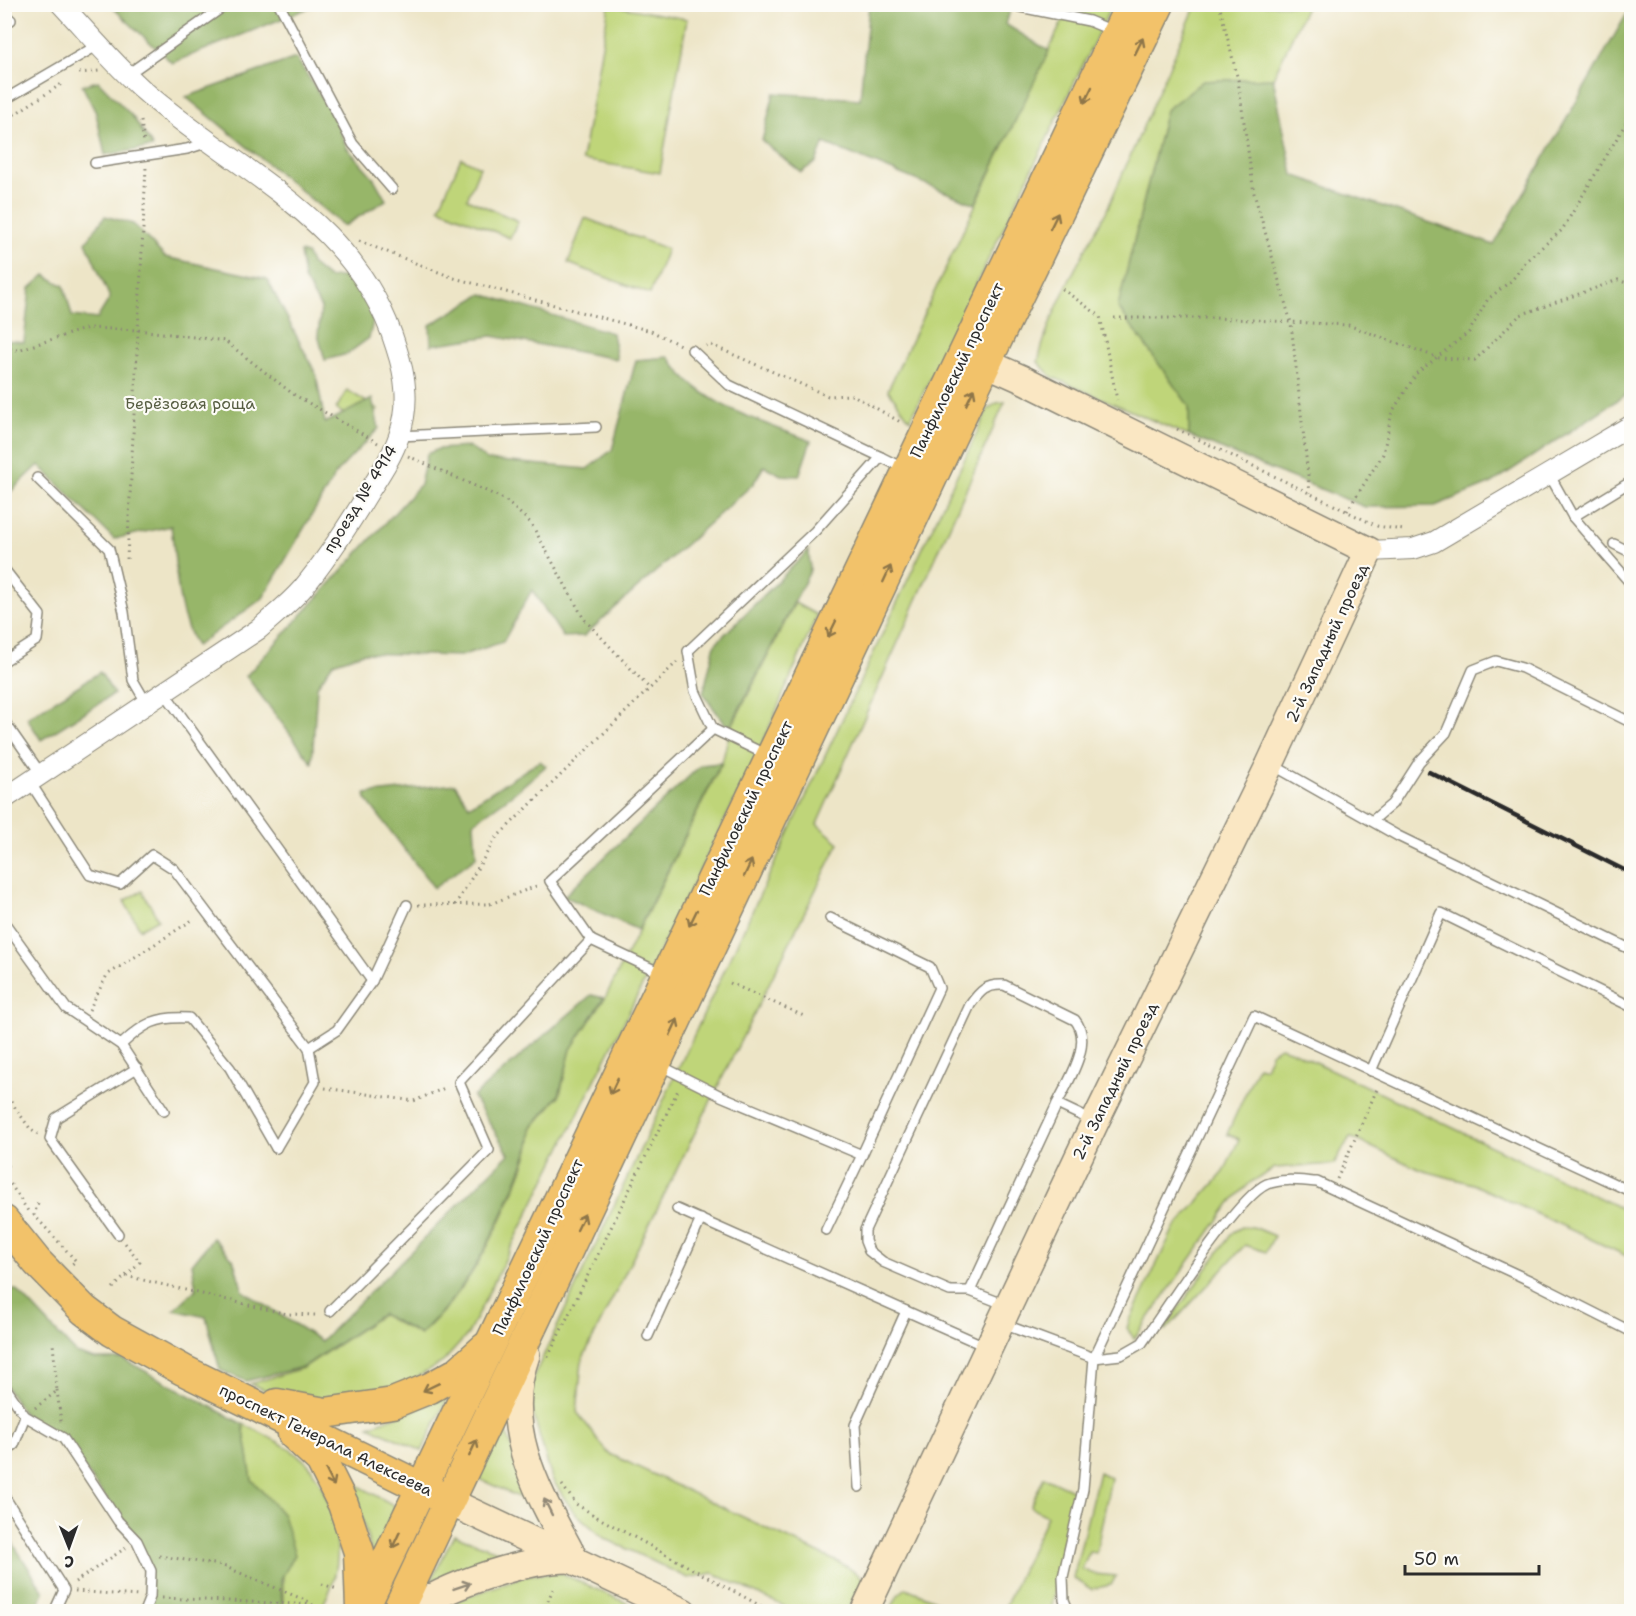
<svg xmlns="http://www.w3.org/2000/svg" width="1636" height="1616" font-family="'Shantell Sans',sans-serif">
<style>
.green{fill:#bfd579;stroke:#758052;stroke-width:1.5}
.forest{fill:#97b669;stroke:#61704a;stroke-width:1.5}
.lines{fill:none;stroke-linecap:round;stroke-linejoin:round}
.lane-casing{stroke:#8c8879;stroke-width:12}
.street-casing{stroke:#8c8879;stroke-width:22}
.secondary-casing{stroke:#8c8879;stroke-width:30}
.primary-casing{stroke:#8c8879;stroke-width:33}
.path{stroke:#8c8879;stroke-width:3;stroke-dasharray:1.5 4.5;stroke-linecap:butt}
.lane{stroke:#fff;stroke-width:9}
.street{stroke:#fff;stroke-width:20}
.secondary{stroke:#fae7c3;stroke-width:27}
.primary{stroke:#f2c26a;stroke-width:30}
.rail{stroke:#2b2b2b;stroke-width:4.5}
.oneway{stroke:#8e764a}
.oneway2{stroke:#928977}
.labels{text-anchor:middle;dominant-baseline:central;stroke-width:4.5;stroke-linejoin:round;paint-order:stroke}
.street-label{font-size:16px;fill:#2b2b2b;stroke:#fdfcf7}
.park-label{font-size:16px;fill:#575e42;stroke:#fdfcf7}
</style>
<rect width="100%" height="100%" fill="#fdfcf7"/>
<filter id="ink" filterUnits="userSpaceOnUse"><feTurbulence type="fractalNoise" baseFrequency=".0167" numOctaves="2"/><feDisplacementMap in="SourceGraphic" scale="12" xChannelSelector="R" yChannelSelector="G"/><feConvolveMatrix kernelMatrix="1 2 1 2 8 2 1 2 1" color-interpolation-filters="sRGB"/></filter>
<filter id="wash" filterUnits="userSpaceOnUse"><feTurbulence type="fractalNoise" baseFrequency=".008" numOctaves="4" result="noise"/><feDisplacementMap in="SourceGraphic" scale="24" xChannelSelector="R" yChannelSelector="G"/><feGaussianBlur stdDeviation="1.35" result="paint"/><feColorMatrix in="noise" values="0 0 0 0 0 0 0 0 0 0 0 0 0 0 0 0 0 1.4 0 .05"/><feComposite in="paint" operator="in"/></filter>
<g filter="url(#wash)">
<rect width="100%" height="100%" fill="#ede5c7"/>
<!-- green -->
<g class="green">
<path d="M609,5L687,19L660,173L582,160Z"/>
<path d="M1070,5H1112L910,420L888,390Z"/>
<path d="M1196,5H1307L1273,78L1203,81L1166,110L1118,306L1189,406V436L1052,377L1038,362C1049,313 1081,257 1106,212Z"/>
<path d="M461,158L480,167L467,199L518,221L510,238L439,208Z"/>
<path d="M585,218L667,249L650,294L568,263Z"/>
<path d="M347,390L378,409L368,428L336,409Z"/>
<path d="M1005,402L817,824L839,843L582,1360L577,1412L608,1453L846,1566L864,1579L847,1611H794L713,1573L688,1578L604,1538L572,1510L552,1479L530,1403L533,1378L988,409L997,403Z"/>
<path d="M795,603L817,615L757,756L468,1334L443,1362L414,1379L356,1401L308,1406L250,1384L303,1368L382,1315L420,1335C466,1293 495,1238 518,1181C525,1163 532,1147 532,1128L560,1095L571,1049L605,998L722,763L730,730Z"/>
<path d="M142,891L158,919L140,929L124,901Z"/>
<path d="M1280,1047L1290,1050L1631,1213V1258L1473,1184L1421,1170L1350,1137L1334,1164L1275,1168L1251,1182L1231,1202L1134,1339L1127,1328L1129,1322L1173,1230L1224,1172L1239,1139L1227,1134L1258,1066L1265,1068L1271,1053Z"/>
<path d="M1242,1227H1253L1274,1236L1266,1252L1245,1245L1166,1330L1165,1327L1233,1232Z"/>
<path d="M448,1397L422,1451L369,1426Z"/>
<path d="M243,1424C261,1432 300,1452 311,1468C333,1500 344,1545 333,1582C330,1592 324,1602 320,1611H283V1515L252,1480Z"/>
<path d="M503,1424L534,1504L477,1478Z"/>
<path d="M1099,1472L1111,1478L1096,1553L1089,1552L1082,1569L1094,1574L1116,1576L1111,1585L1091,1589L1073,1578Z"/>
<path d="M1044,1477L1074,1491L1051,1611H1003L1047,1516L1030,1507Z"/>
<path d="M352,1482L395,1506V1516L374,1561Z"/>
<path d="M454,1535L505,1554L431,1581Z"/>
<path d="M561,1573L644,1611L426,1612L527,1575Z"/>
<path d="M906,1588L961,1611H890L898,1595Z"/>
</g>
<!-- forest -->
<g class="forest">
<path d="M110,5H316L172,63Z"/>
<path d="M869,5H1013L1005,24L1049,51L975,204L824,143L816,162L801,172L762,141L774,93L860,99Z"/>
<path d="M1632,5L1631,391L1492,483L1435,506L1365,507L1189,436V406L1118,307L1166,110L1203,81L1273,78L1293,175L1494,245Z"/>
<path d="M296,58L335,117L347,148L373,177L386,200L344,226L186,97Z"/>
<path d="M98,81L133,117L153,147L105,155L96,113L82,85Z"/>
<path d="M105,216L133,224L165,257L267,279L316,374L325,423L372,399L379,428L337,472L263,598L196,646C175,610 177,566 171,526L114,539L39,465L5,497V340L24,342L30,288L45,275L64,286L72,316L97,319L110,298L86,242Z"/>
<path d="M300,252L307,254L311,264L328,278L350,276L375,314L369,338L347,354L325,360L318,335L321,308L304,279Z"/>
<path d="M482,294L612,333L617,359L492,336L431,345L430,325Z"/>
<path d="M669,357C699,406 761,421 811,441L799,476L781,475L764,466L753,484L584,636L563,637L532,590L503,642L460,656L363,653L333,663L317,686L312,763L246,676L420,485L427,454L438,449L469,447L487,460L587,469L612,450L636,360Z"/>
<path d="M809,550L810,571L729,729L703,694L715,644Z"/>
<path d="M100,672L114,694L41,740L27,718Z"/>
<path d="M540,761L546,766L513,794L474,822L476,857L434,888L366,799L365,794L455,784L469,806Z"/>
<path d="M721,763L638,930L564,896L701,765Z"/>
<path d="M591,995L604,998L571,1049L559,1095L531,1128C531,1147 524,1162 517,1180C494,1238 466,1292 420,1334L382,1314L303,1367L246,1381L220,1370L206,1317L174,1310L196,1289L192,1264L213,1238L233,1259L243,1291L321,1341L509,1154L473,1097Z"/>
<path d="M4,1283L10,1290H17L76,1353L95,1359H123L243,1424L252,1480L283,1515L295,1555L281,1579L282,1611H144L150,1597L137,1541L77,1459L25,1416L5,1385Z"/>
<path d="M5,1531L44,1592L35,1611H5Z"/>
</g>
</g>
<g filter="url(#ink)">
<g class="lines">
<defs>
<g id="lane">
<path d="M279,4L353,144L392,189"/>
<path d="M1005,4L1089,21L1113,31"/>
<path d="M4,14L11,20"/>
<path d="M128,74L227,4"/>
<path d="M4,100L98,45"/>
<path d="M95,163L187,149L209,142"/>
<path d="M692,350L729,385L881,457"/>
<path d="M399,436L596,427"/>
<path d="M1549,474L1573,517L1632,585"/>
<path d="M37,478L109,549L124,612L133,680L147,704"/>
<path d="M1573,517L1632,481"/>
<path d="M1614,544L1632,553"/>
<path d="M4,569L40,615L37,640L4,661"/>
<path d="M164,692L372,981"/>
<path d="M4,721L41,774"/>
<path d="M713,729L695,691L688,651L815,531L881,457L903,468"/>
<path d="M1271,764L1398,836L1632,950"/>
<path d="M30,782L90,875L120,884L152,855L174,869L309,1048L315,1082L276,1148"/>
<path d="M1372,821L1392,804L1419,762L1446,733L1473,670L1496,661L1522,668L1632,723"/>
<path d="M830,918L930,967L939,988L862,1155"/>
<path d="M4,922L66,1008L121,1045L164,1111"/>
<path d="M591,940L550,881L713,729L767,755"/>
<path d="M121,1045C144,1023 157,1016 189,1018L230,1068L276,1148"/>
<path d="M309,1048L337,1030L372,981L407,905"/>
<path d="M659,1065L721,1096L862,1155L826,1230"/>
<path d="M1371,1071L1441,913L1632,1007"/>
<path d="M677,1209L987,1347"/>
<path d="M118,1234L50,1139L56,1118L137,1068"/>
<path d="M970,1291L1057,1104"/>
<path d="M1006,1305L970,1291H950L883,1262L869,1251L865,1241V1230L970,1005C980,991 986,984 1004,985L1075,1020C1094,1043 1068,1081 1057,1104L1093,1121"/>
<path d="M330,1311L489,1150L459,1082L591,940L663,974"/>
<path d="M1003,1324L1094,1358L1121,1355L1142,1343C1165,1311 1237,1197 1267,1184C1283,1178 1301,1181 1317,1182L1531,1281L1632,1332"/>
<path d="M648,1336L701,1219"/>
<path d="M4,1385L25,1416L14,1445L4,1451"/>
<path d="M25,1416L63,1438L118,1521L137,1541L151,1571L150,1597L144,1612"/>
<path d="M859,1487L855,1425L906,1311"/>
<path d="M4,1496L64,1590L54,1612"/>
<path d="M1069,1612L1064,1600L1063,1577L1083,1489L1094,1358L1254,1016L1632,1192"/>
</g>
<g id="street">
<path d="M1369,551L1413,549L1434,542L1632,425"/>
<path d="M4,799L259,629C273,616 289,604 302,589C324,563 344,532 362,503C375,481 391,460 399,436C410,405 406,377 396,347C357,218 236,172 143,90C114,64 88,33 61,4"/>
</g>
<g id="secondary">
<path d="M526,1355C499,1430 540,1495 574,1559"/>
<path d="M448,1501L683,1612"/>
<path d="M410,1612C445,1585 526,1559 570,1559"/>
<path d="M864,1612L1095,1122L1270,764L1369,551L1022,379L966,354"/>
</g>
<g id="primary">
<path d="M4,1221L37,1262L84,1310L112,1331L183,1370L437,1495"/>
<path d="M277,1404L325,1413L393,1403L430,1388L457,1373L485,1348"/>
<path d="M293,1434L321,1460L343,1504L359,1552L361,1609"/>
<path d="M362,1612L1131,4"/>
<path d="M397,1612L1000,333L1159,4"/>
</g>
</defs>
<!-- lane casing -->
<use href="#lane" class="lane-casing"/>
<!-- street casing -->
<use href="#street" class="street-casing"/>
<!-- secondary casing -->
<use href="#secondary" class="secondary-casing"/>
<!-- primary casing -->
<use href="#primary" class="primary-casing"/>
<!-- path -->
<g class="path">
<path d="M1219,4L1238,80L1254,193L1291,323L1310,493"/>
<path d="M79,73L99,71"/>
<path d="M4,121L63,83"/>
<path d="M141,121L144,143"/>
<path d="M359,241L454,278L651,331L680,345"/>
<path d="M1062,289L1100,316L1117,400"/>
<path d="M1114,318H1215L1348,325L1439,358L1475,360L1520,315L1618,280L1632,285"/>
<path d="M706,346L709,344L828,396L853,395L902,423"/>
<path d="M4,348L18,350L88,328L138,330L225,341L293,394L378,443"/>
<path d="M1177,429L1377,526L1403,530"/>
<path d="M408,456L504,499L531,523L584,619L650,689"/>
<path d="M1347,511L1383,454L1392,412L1417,373L1469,332L1488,299L1512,280L1527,260L1562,230L1632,113"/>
<path d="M127,559L146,167"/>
<path d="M418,905L490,904L539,885"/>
<path d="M455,905L496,838L677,662"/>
<path d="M730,983L806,1017"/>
<path d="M89,1010L107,975L194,919"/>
<path d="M325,1088L414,1101L447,1087"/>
<path d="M4,1092L31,1130L38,1134"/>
<path d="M4,1171L9,1162"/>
<path d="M4,1174L28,1211"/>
<path d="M1337,1179L1378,1087"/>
<path d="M38,1203L34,1215L76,1261L72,1264"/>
<path d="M4,1276V1279"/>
<path d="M126,1276L287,1314L317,1315"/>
<path d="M113,1288L140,1262L125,1243"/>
<path d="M548,1357L678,1090"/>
<path d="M57,1390L61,1422"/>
<path d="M35,1408L57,1391L53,1343"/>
<path d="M562,1485L576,1504L597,1517L772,1612"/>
<path d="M159,1556L221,1565L312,1603"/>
<path d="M75,1582L127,1547"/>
<path d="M322,1584L337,1589"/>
<path d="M75,1591L138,1596"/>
<path d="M162,1598L316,1605"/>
<path d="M543,1612L553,1589"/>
</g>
<!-- lane -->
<use href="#lane" class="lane"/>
<!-- street -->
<use href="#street" class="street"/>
<!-- secondary -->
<use href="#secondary" class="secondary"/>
<!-- primary -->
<use href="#primary" class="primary"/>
<!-- rail -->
<path class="rail" d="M1429,772L1632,874"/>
</g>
<!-- one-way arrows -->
<defs><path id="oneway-shaft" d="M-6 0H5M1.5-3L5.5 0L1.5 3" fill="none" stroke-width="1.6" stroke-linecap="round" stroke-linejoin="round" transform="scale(1.5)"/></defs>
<g class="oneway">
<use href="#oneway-shaft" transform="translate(1139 46) rotate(-64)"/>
<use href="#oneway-shaft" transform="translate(1088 95) rotate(116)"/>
<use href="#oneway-shaft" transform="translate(1054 221) rotate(-64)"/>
<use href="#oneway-shaft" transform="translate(970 397) rotate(-64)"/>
<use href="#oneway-shaft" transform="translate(887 574) rotate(-65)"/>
<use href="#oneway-shaft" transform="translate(832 629) rotate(116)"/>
<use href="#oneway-shaft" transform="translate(748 868) rotate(-65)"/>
<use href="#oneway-shaft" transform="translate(693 918) rotate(116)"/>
<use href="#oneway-shaft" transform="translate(674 1027) rotate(-65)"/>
<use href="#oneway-shaft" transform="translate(614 1086) rotate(115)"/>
<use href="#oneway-shaft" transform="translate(581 1222) rotate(-64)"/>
<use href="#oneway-shaft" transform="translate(431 1387) rotate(154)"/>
<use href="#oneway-shaft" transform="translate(473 1448) rotate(-65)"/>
<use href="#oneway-shaft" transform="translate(330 1478) rotate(63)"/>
<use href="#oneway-shaft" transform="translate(396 1540) rotate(115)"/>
</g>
<g class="oneway2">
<use href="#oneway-shaft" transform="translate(548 1507) rotate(-116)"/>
<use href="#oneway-shaft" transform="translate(462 1586) rotate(-19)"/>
</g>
</g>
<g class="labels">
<!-- street labels -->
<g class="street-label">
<text transform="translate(957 370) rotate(-64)">Панфиловский проспект</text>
<text transform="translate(360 499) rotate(-58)">проезд № 4914</text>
<text transform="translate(1327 643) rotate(-65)">2-й Западный проезд</text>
<text transform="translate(746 808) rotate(-64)">Панфиловский проспект</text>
<text transform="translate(1115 1081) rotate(-64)">2-й Западный проезд</text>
<text transform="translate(538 1247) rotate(-65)">Панфиловский проспект</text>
<text transform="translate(326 1440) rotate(26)">проспект Генерала Алексеева</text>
</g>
<!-- park labels -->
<g class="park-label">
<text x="190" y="403">Берёзовая роща</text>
</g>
</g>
<!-- margin -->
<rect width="1636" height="1616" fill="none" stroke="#fdfcf7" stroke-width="24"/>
<!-- north arrow -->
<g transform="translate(69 1547) rotate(179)" stroke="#fdfcf7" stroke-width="4.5" paint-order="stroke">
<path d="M0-4.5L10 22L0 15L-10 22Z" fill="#2b2b2b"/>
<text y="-9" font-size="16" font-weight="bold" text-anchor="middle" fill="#2b2b2b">С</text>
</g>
<!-- scale -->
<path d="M1405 1565v9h134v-9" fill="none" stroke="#2b2b2b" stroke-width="3"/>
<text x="1414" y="1565" font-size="18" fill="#2b2b2b" stroke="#fdfcf7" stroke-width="4.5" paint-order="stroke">50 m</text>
</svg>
